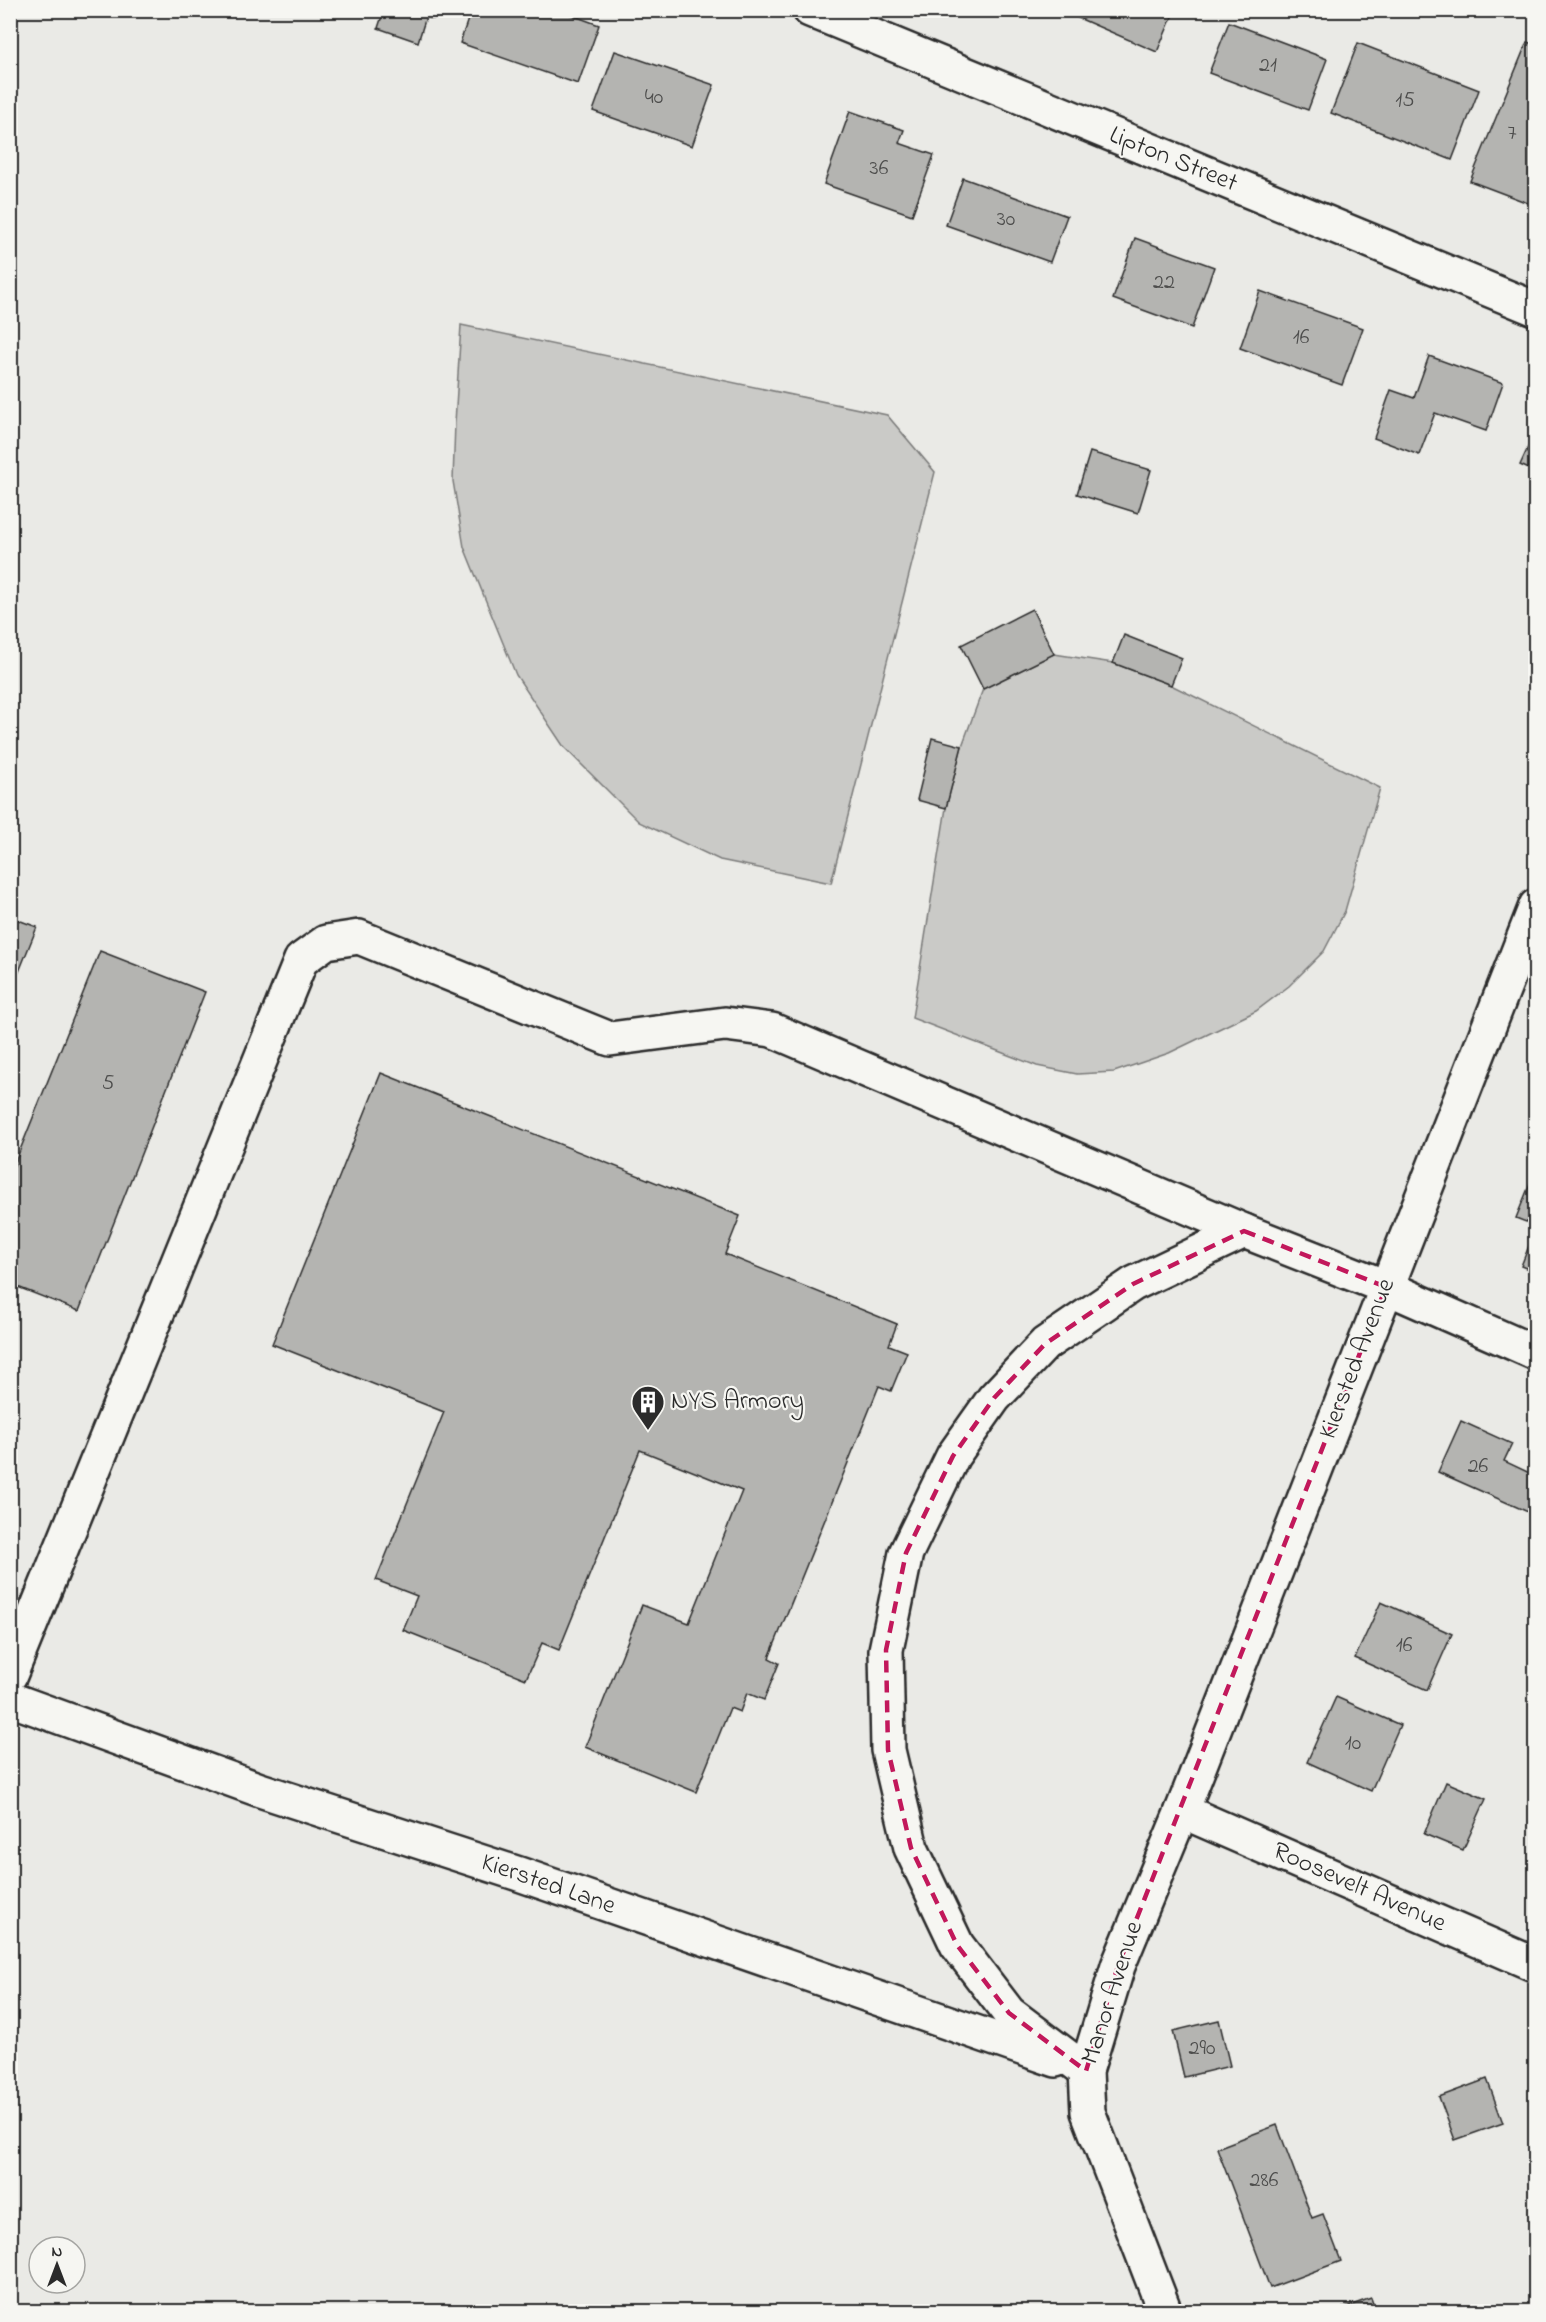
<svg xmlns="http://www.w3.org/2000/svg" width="1546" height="2322" font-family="'Indie Flower',sans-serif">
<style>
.green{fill:#cacac7;stroke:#7a7a79;stroke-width:1.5}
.building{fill:#b4b4b1;stroke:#2b2b2b;stroke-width:1.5}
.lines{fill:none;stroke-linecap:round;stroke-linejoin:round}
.minor-casing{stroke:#2b2b2b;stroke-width:38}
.minor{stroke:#f6f6f2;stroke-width:33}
.marked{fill:none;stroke:#c2185b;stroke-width:4.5;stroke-dasharray:12 8;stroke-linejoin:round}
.labels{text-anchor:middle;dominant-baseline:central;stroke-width:4.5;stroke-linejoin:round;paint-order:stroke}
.number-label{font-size:22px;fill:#4d4d4c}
.street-label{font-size:26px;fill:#2b2b2b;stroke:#f6f6f2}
.poi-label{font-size:26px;fill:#2b2b2b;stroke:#f6f6f2;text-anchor:start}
</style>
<rect width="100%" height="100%" fill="#eaeae6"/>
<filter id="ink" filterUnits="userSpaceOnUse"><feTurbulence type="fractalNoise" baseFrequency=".0167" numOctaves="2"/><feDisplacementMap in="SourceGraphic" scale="12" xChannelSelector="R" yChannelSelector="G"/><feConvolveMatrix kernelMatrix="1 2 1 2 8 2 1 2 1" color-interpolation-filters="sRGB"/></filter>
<g filter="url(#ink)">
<!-- green -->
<g class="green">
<path d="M461,325L887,415L935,472L831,883L720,860L639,822L564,747L516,675L464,547L453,481L455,423Z"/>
<path d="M1054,654L1113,663L1171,685L1380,788L1345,911L1324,951L1289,986L1256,1011L1169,1053L1114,1072L1077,1074L1037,1066L912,1018L946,808L962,746L983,689Z"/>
</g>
<!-- building -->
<g class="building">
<path d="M384,10H436L433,19L426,17L418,42L378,28Z"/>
<path d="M471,10H558L599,25L578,84L460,43Z"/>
<path d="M1060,10H1175L1157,52Z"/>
<path d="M1229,22L1327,59L1308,110L1209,73Z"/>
<path d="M1527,42L1536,45V206L1470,181Z"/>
<path d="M1358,43L1479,90L1452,160L1331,113Z"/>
<path d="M615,51L714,85L692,146L593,111Z"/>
<path d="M850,111L904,130L899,143L934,155L912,215L824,184Z"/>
<path d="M963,178L1067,216L1050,262L946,225Z"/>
<path d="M1135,238L1214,267L1192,328L1113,299Z"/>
<path d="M1260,291L1363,328L1342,385L1240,348Z"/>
<path d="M1429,356L1503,383L1486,431L1435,413L1419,455L1374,438L1391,390L1414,398Z"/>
<path d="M1536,430V472L1520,465Z"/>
<path d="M1090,452L1151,470L1138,513L1077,494Z"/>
<path d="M1032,609L1054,654L983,689L961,645Z"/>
<path d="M1124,635L1182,658L1171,685L1113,663Z"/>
<path d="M932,738L962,746L946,808L917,800Z"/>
<path d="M10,917L37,927L10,994Z"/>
<path d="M100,951L205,992L79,1311L10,1284V1175Z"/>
<path d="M381,1073L740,1216L725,1254L897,1324L889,1345L907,1352L891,1391L879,1386L769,1658L779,1663L764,1700L747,1693L740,1712L730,1708L696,1792L585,1747L642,1605L689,1623L742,1491L640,1450L559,1650L542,1643L526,1679L403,1630L417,1596L376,1580L444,1412L272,1344Z"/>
<path d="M1531,1181L1536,1183V1226L1516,1218Z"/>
<path d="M1536,1228V1272L1521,1266Z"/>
<path d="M1461,1421L1512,1444L1504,1461L1536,1476V1495L1528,1512L1438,1472Z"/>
<path d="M1381,1602L1452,1634L1427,1690L1355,1658Z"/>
<path d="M1336,1697L1400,1725L1371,1791L1307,1762Z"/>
<path d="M1446,1782L1486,1799L1463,1850L1424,1834Z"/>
<path d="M1219,2020L1230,2066L1184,2077L1173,2031Z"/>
<path d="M1487,2079L1503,2123L1455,2140L1439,2097Z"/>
<path d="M1277,2125L1312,2218L1323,2214L1341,2261L1270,2288L1217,2148Z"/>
<path d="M1371,2298L1376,2312H1333Z"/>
</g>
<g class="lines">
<defs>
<g id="minor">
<path d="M810,10L1536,309"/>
<path d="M10,1675L301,960L326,942L359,937L610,1039L725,1024L772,1030L1244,1231"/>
<path d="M10,1699L260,1790L519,1874L1056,2060"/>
<path d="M1182,1811L1536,1965"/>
<path d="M1086,2071L1009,2013L957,1945L911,1848L888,1750L886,1650L906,1553L953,1456L994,1398L1045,1344L1133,1284L1244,1231L1386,1287L1536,1353"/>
<path d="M1165,2312L1088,2112L1086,2071L1118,1966L1182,1811L1536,906"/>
</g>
</defs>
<!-- minor casing -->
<use href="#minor" class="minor-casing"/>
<!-- minor -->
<use href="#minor" class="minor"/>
</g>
</g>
<!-- marked area -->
<path class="marked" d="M1244,1231L1386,1287L1118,1966L1086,2071L1009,2013L957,1945L911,1848L888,1750L886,1650L906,1553L953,1456L994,1398L1045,1344L1133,1284Z"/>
<!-- icons -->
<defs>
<symbol id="building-pin" viewBox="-11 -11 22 30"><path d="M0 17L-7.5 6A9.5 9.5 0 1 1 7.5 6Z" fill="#2b2b2b" stroke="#f6f6f2"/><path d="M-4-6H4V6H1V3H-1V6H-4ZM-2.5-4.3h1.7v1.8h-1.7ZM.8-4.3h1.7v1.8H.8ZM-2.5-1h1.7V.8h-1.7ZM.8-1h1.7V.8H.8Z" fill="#fff"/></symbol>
</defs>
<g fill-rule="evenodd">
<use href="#building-pin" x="629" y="1383" width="38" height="52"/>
</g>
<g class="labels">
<!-- number labels -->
<g class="number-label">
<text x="1268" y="66">21</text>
<text x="654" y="98">40</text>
<text x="1405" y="101">15</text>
<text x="1512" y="134">7</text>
<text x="879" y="169">36</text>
<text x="1006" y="220">30</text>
<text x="1164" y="283">22</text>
<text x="1301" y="338">16</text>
<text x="108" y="1084">5</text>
<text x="1478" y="1467">26</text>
<text x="1404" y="1646">16</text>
<text x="1353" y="1744">10</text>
<text x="1202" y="2049">290</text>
<text x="1264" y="2181">286</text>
</g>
<!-- street labels -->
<g class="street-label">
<text transform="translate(1173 160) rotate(22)">Lipton Street</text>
<text transform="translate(1358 1359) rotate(-69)">Kiersted Avenue</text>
<text transform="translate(548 1885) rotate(19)">Kiersted Lane</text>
<text transform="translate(1359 1888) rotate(24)">Roosevelt Avenue</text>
<text transform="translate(1113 1993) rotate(-72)">Manor Avenue</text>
</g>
<!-- poi labels -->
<g class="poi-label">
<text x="671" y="1402">NYS Armory</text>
</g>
</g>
<!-- margin -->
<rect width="1546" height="2322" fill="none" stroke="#f6f6f2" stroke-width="36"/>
<rect x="18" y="18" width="1510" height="2286" fill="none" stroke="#2b2b2b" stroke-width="2" filter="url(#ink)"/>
<!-- north arrow -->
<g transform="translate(57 2265)"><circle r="28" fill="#f6f6f2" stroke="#a5a5a2" stroke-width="1.5"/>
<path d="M0-4.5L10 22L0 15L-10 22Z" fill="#2b2b2b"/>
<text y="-9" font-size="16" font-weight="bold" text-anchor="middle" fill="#2b2b2b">N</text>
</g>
</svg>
